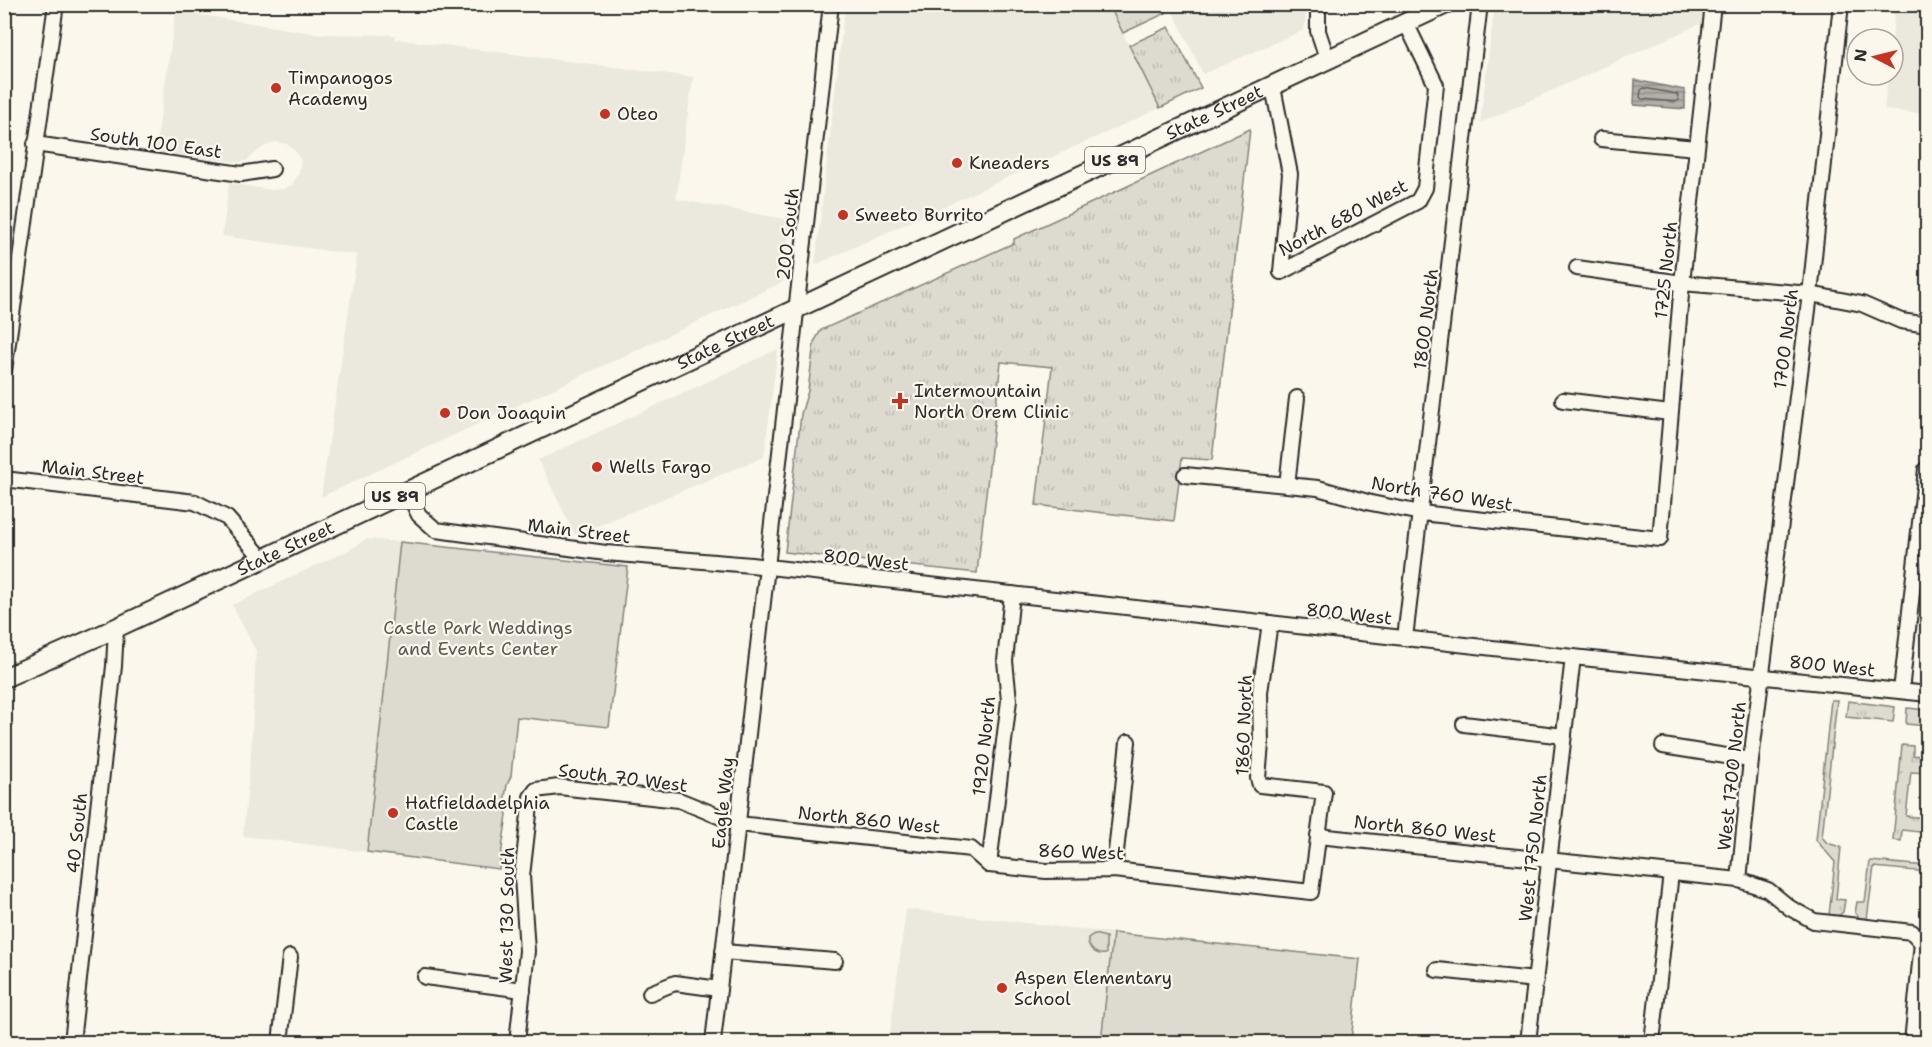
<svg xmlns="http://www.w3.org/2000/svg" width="1932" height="1047" font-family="'Shantell Sans',sans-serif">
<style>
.built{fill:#ebe8de}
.grass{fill:url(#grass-tufts);stroke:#84827e;stroke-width:1.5}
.green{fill:#dddad0;stroke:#84827e;stroke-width:1.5}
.water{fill:url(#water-rules);stroke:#7b7a75;stroke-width:1.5}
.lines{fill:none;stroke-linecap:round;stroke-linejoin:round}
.shore{stroke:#61605d;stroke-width:1.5}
.minor-casing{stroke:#2b2b2b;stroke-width:18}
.major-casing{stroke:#2b2b2b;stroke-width:22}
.minor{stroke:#fbf7ec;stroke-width:14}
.major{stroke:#fbf7ec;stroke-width:18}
.poi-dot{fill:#c8321e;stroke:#fbf7ec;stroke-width:2}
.labels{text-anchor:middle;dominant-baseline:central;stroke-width:4.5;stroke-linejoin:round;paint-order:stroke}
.shield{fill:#fbf7ec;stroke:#696865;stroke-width:1.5}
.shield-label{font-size:16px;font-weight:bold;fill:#2b2b2b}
.poi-label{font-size:18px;fill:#2b2b2b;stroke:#fbf7ec;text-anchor:start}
.street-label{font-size:18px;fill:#2b2b2b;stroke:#fbf7ec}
.park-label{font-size:18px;fill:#585754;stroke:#fbf7ec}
</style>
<defs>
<pattern id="grass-tufts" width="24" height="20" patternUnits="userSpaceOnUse" patternTransform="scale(1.5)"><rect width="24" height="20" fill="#dddad0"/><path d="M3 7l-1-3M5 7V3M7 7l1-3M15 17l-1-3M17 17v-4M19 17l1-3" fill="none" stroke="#bebbb3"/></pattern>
<pattern id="water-rules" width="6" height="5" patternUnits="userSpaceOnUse" patternTransform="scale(1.5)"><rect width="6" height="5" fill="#b1afa7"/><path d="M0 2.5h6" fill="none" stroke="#908f88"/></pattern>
</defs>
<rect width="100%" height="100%" fill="#fbf7ec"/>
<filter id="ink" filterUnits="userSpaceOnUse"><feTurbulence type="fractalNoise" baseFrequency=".0167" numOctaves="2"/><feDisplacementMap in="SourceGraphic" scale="12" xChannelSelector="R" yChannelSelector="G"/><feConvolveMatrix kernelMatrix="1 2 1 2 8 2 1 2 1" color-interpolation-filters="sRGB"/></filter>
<g filter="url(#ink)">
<!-- built -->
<g class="built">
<path d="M845,5H1109L1160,108L815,265Z"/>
<path d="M1170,5H1307L1304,30L1203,74Z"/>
<path d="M1510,5H1742L1480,123L1494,12Z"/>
<path d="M1895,5H1927V114L1884,110L1888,75H1893L1892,39Z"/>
<path d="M176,11L318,34L395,35V39L693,77L676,199L790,220L783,282L321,497L357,255L222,236L229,183L271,190L283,189L292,185L299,173L301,162L296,152L287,144L275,142L263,147L246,161L238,162L155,152Z"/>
<path d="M778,349L764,457L575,535L538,460Z"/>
<path d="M366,539L400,542L367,852L243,836L251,753L256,651L232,605L351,549Z"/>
<path d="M906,909L1113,933L1101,1042H889Z"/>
</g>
<!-- grass -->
<g class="grass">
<path d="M1109,5H1162L1166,13L1123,33Z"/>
<path d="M1169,27L1201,88L1160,108L1129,45Z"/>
<path d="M1250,129L1212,460L1182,458L1174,521L1036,505L1052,367L1001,362L977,573L785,552L801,414L808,391L814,342L821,330L1014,243V239Z"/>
<path d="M1831,700H1837L1822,837L1827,843L1841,847L1836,899L1845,900L1843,912L1838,916L1829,915L1835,862L1816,840Z"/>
<path d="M1848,701L1895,707L1893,722L1846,717Z"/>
<path d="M1907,708L1927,710V726L1906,724Z"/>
<path d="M1902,745L1913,746V755L1927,757V773L1911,772L1906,816L1927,818L1928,833L1902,830L1901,841L1893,840Z"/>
<path d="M1870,861L1927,866V872L1874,867L1867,919L1859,918L1855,913L1857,902H1865Z"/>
</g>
<!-- green -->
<g class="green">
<path d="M400,542L628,567L609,727L517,717L511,776L507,785L504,802L507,815L499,869L367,852Z"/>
<path d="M1113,933L1360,959L1351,1042H1101Z"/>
<path d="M1094,934L1106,937V954C1096,956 1087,948 1088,938Z"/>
</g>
<!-- water -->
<path class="water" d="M1635,80L1685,90V109L1634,105Z"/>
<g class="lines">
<!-- shore -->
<path class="shore" d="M1644,88L1677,94L1679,100L1676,102L1642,99L1640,97L1641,90Z"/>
<defs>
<g id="minor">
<path d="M1318,4V31L1328,61"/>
<path d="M1273,87L1290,174L1281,272"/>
<path d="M1601,139L1696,148"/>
<path d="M35,144L241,174L272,169"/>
<path d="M1577,268L1682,283L1810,294L1862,304L1901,321L1928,325"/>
<path d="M1281,272L1418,201L1425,188L1436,85L1406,23"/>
<path d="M4,371L56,4"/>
<path d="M1563,400L1670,413"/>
<path d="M1185,475L1318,488L1371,503L1421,513L1660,539L1682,283L1713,4"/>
<path d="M4,479L195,502L227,518L263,559"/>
<path d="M1287,485L1297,398"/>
<path d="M407,491L419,515L436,530L606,553L751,565L1573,657L1928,694"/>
<path d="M1405,638L1480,4"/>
<path d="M1901,691L1926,469"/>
<path d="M1464,724L1564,736"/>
<path d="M1663,746L1751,760"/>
<path d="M1318,836L1739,880L1768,890L1790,908L1814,921L1912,932L1922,943L1912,1042"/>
<path d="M989,865L1046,871L1114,870L1311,892L1324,792L1260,785L1258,778L1261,744L1260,692L1270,623"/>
<path d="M989,865L1009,700L1005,661L1012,594"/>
<path d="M1114,870L1128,742"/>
<path d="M1739,880L1751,760L1810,294L1841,4"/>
<path d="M723,952L835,961"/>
<path d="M1437,970L1536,980"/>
<path d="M425,977L523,990"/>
<path d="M650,993L675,983L719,989"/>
<path d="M72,1042L114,666L116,628"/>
<path d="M280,1042L290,957"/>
<path d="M517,1042L527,951L522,876L531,797L536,790L559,787L679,800L738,824L971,849L989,865"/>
<path d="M713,1042L831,4"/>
<path d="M1528,1042L1573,657"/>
<path d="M1652,1042L1671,873"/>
</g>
<g id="major">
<path id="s1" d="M4,678L101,635L1446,4"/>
</g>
</defs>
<!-- minor casing -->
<use href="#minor" class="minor-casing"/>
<!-- major casing -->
<use href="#major" class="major-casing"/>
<!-- minor -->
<use href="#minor" class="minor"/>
<!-- major -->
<use href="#major" class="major"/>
</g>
</g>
<!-- markers -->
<g class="poi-dot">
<circle cx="276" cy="88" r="6"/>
<circle cx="605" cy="114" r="6"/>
<circle cx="957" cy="163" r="6"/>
<circle cx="843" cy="215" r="6"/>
<path d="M897 392h6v6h6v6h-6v6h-6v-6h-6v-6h6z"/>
<circle cx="445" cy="413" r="6"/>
<circle cx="597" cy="467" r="6"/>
<circle cx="393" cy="813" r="6"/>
<circle cx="1002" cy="988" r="6"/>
</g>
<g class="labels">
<!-- shield labels -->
<g class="shield">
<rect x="1085" y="147" width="60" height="26" rx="4.5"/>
<rect x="365" y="483" width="60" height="26" rx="4.5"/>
</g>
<g class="shield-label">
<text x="1115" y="160">US 89</text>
<text x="395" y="496">US 89</text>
</g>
<!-- poi labels -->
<g class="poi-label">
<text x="288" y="78">Timpanogos<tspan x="288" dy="21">Academy</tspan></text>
<text x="617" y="114">Oteo</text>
<text x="969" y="163">Kneaders</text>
<text x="855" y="215">Sweeto Burrito</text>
<text x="914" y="391">Intermountain<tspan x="914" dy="21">North Orem Clinic</tspan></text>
<text x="457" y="413">Don Joaquin</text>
<text x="609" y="467">Wells Fargo</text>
<text x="405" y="803">Hatfieldadelphia<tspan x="405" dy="21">Castle</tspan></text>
<text x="1014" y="978">Aspen Elementary<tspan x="1014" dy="21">School</tspan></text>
</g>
<!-- street labels -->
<g class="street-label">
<text stroke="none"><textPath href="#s1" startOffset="1336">State Street</textPath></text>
<text transform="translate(156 143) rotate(8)">South 100 East</text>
<text transform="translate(1343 218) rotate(-28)">North 680 West</text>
<text transform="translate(788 234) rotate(-84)">200 South</text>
<text transform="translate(1666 270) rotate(-84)">1725 North</text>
<text transform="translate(1426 319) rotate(-83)">1800 North</text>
<text transform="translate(1786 339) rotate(-83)">1700 North</text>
<text stroke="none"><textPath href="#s1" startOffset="796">State Street</textPath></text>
<text transform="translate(93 472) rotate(7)">Main Street</text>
<text transform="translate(1442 494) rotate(9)">North 760 West</text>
<text transform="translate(579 531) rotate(7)">Main Street</text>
<text stroke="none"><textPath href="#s1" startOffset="310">State Street</textPath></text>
<text transform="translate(866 560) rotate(6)">800 West</text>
<text transform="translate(1349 614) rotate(6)">800 West</text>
<text transform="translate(1832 666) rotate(6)">800 West</text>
<text transform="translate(1244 725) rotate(-88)">1860 North</text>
<text transform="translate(984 746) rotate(-84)">1920 North</text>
<text transform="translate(1732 776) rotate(-84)">West 1700 North</text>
<text transform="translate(623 778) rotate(7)">South 70 West</text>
<text transform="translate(723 803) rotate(-84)">Eagle Way</text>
<text transform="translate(869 820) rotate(6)">North 860 West</text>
<text transform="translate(1425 829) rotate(6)">North 860 West</text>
<text transform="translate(77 833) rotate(-84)">40 South</text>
<text transform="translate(1533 848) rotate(-84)">West 1750 North</text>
<text transform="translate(1081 852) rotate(2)">860 West</text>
<text transform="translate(507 915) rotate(-89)">West 130 South</text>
</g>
<!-- park labels -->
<g class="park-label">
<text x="478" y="628">Castle Park Weddings<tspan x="478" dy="21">and Events Center</tspan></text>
</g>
</g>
<!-- margin -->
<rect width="1932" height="1047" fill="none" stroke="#fbf7ec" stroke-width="24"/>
<rect x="12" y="12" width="1908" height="1023" fill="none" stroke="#2b2b2b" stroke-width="2" filter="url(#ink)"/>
<!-- north arrow -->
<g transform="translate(1875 57) rotate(277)"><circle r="28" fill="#fbf7ec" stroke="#a8a59f" stroke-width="1.5"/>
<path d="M0-4.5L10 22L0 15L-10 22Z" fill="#c8321e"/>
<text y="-9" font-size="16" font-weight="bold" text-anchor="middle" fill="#2b2b2b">N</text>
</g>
</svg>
